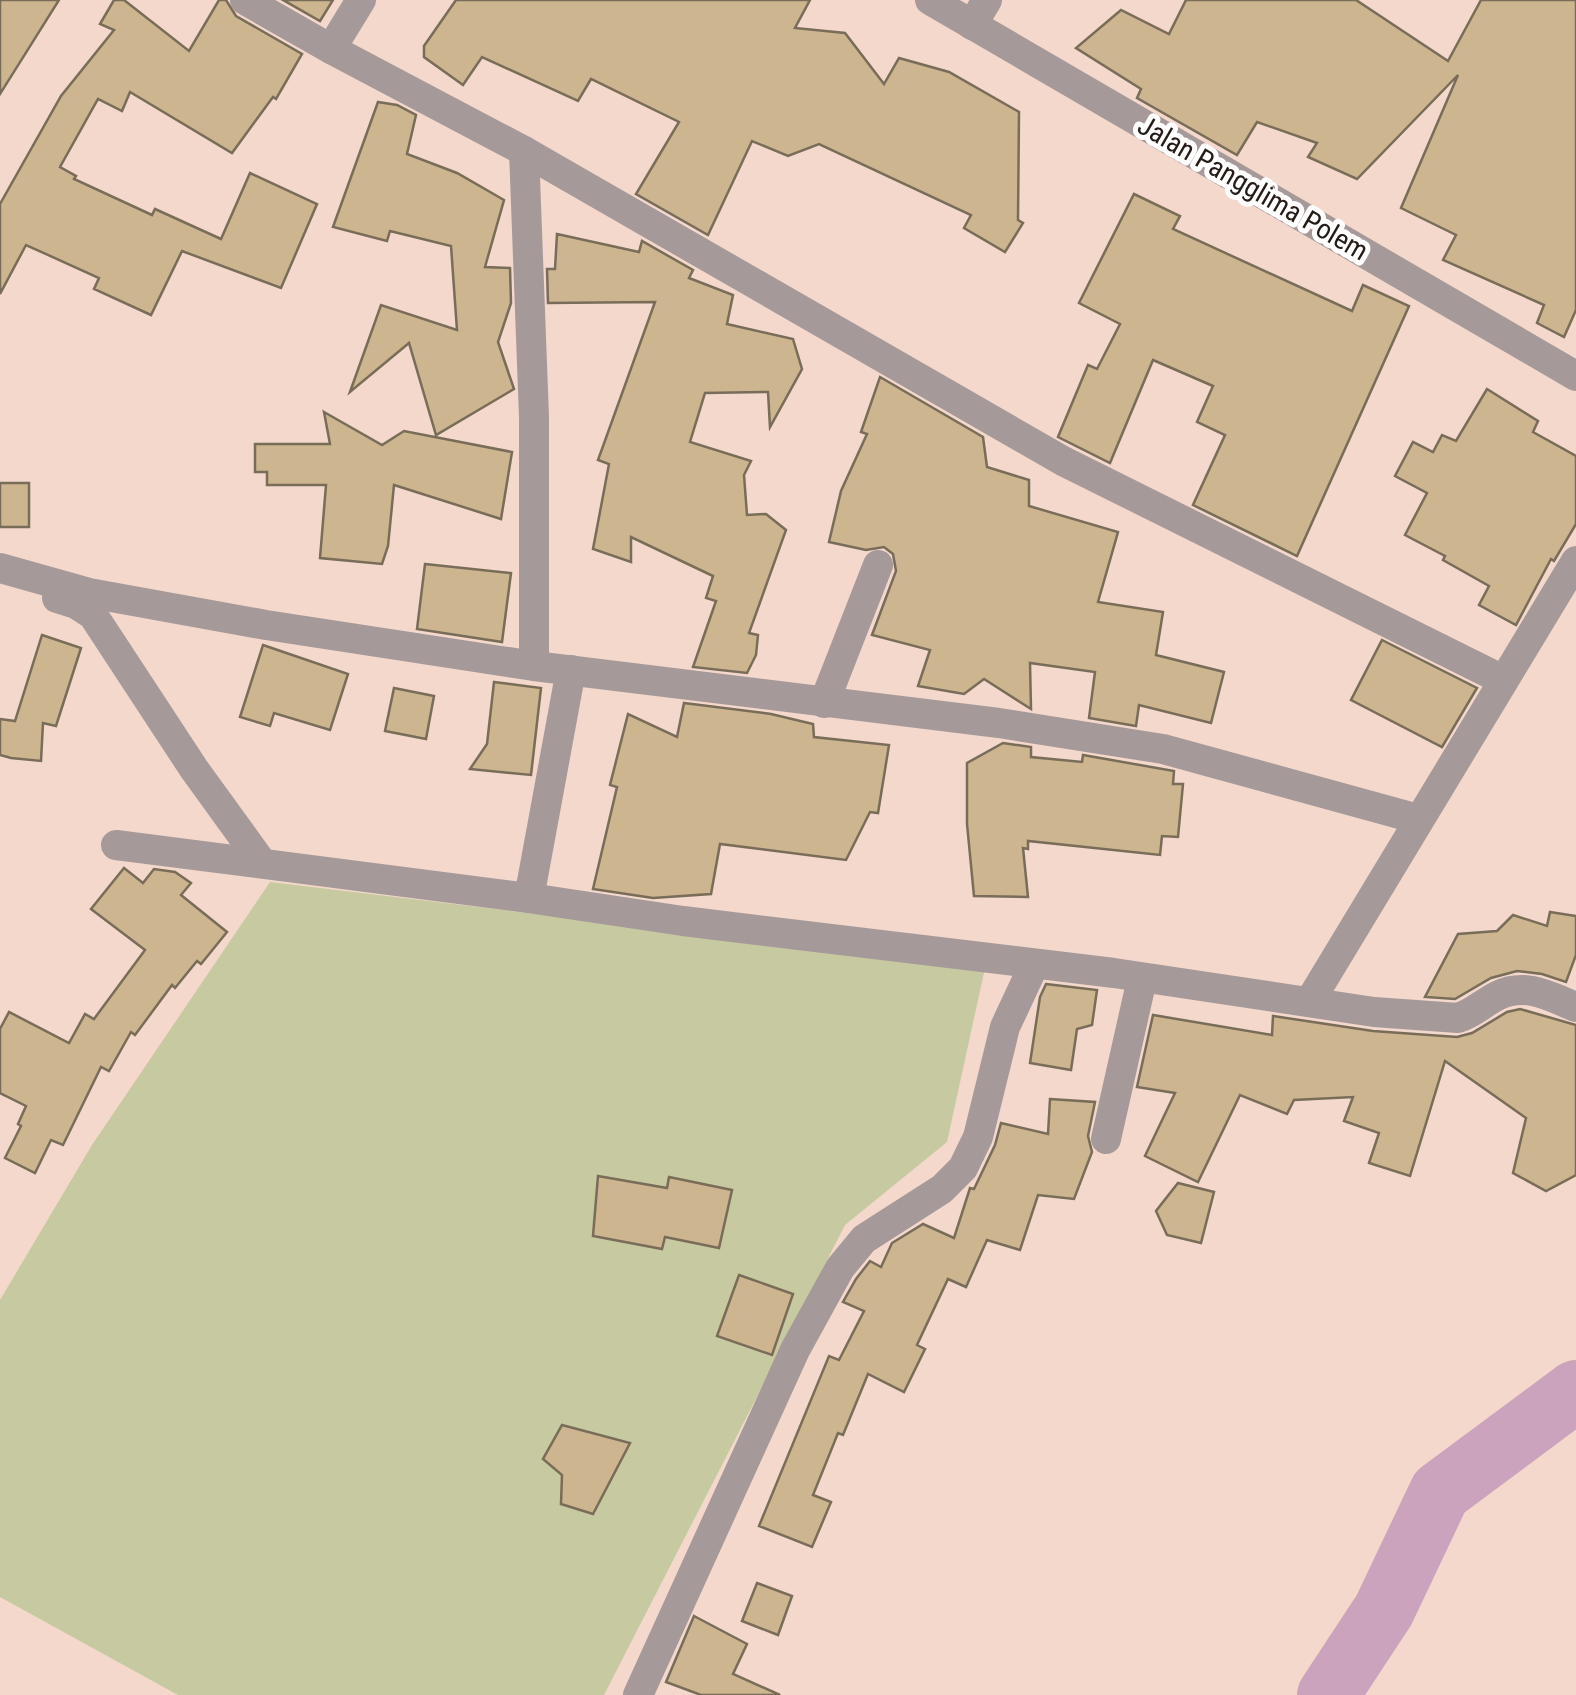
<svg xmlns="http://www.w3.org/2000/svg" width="1576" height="1695" font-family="'Roboto Condensed',sans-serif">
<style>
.green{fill:#c7c9a1}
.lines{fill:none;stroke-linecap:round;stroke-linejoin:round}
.river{stroke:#cca3bc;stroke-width:62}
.building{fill:#cdb590;stroke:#796c58;stroke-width:2.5}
.minor{stroke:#a6999a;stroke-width:30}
.tertiary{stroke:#a6999a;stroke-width:30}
.labels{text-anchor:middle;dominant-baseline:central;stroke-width:10;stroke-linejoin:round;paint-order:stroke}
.street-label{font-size:28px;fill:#241b16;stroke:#fff}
</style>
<rect width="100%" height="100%" fill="#f3d8cb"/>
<!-- green -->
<path class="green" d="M270,882L985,968L947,1142L845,1225L604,1695H178L0,1597V1300L92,1145Z"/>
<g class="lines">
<!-- river -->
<path class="river" d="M1328,1695L1384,1610L1440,1492L1576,1391"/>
</g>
<!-- building -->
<g class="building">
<path d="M0,0H59L0,94Z"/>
<path d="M114,0H124L189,51L219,0H226L236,16L302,54L276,99L273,97L232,153L130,92L122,111L98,99L60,167L76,176L74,179L152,215L155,209L221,239L250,173L317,204L281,288L182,251L151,315L94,289L99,278L26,245L0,294V204L61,96L114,30L100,24Z"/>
<path d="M283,0H333L320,21Z"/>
<path d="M456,0H810L795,28L845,33L884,84L899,58L949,72L1019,112L1018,220L1023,223L1005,252L964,228L971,215L819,144L788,156L752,141L708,235L636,194L679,122L591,79L578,101L482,57L463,85L424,57V46Z"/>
<path d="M1186,0H1356L1448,61L1481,0H1576V310L1564,337L1537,323L1544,305L1443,260L1456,235L1401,208L1458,75L1357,179L1308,157L1317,143L1257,122L1237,155L1137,98L1141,89L1076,48L1121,10L1169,34Z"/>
<path d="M378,102L397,105L416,115L407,154L457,173L504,200L485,267L510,268L511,303L498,342L514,389L436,435L409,343L350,392L381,305L457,330L451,246L390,231L387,241L333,227Z"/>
<path d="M1134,194L1180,216L1173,229L1352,311L1363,285L1409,306L1297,556L1193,505L1225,435L1197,422L1213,386L1153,360L1110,463L1058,437L1088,365L1097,369L1120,324L1079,303Z"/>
<path d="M557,234L639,252L642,241L693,270L689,278L733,295L727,324L793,339L802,369L770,427L768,392L705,393L690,442L751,461L744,475L747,515L766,514L786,530L749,633L758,635L756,655L747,673L693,667L716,601L706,598L713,576L631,537V562L593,549L609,464L598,460L655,302L548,303L547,269H555Z"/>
<path d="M880,377L983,437L987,467L1029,480V506L1118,532L1098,602L1163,612L1156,655L1224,672L1211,723L1139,705L1136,726L1089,718L1095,672L1030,663L1031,709L984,679L964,694L918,686L930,650L872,635L896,571L893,554L884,547L866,550L829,542L841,491L867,434L861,432Z"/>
<path d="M1487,389L1538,421L1533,432L1576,456V524L1554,561L1551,559L1516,625L1479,605L1489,586L1443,560L1445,556L1405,535L1427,493L1395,476L1413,442L1433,452L1442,435L1456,441Z"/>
<path d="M324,412L382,445L404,431L512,452L501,519L394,485L388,546L382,564L320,558L326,485H267V472H255V444H330Z"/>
<rect x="0" y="483" width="29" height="44"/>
<path d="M425,564L511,573L502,642L417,629Z"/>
<path d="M42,635L81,648L56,726L43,723L41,761L11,758L0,755V719L15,721Z"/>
<path d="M1382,640L1477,688L1442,747L1351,700Z"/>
<path d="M263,645L348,674L330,730L274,713L270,726L240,717Z"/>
<path d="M494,682L541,688L531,775L470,769L487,744Z"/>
<path d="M394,688L434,696L426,739L385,731Z"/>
<path d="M684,703L771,714L813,724L814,737L889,745L878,813L870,812L846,860L720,844L711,894L653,898L593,889L617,787L610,785L628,714L677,737Z"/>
<path d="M1003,743L1031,747V757L1082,762L1083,755L1174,771L1173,784H1183L1178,837L1162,836L1160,855L1028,841V849L1023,848L1028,897L974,896L967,824V763Z"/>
<path d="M124,868L143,883L154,869L175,872L191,883L181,895L227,932L201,964L197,961L175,988L172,985L135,1035L131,1032L109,1071L101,1067L63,1145L51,1140L35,1173L5,1158L21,1126L18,1124L26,1106L0,1093V1029L9,1012L69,1043L85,1014L94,1019L145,950L91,909Z"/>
<path d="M1550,912L1576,916V955L1566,982L1542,974L1517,971L1491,978L1455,999L1425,997L1458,934L1497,931L1513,915L1547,926Z"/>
<path d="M1046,984L1097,990L1092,1025L1077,1029L1071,1070L1030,1063L1040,997Z"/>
<path d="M1520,1009L1576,1025V1175L1546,1191L1513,1173L1526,1118L1445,1061L1410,1176L1369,1163L1379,1133L1344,1121L1353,1097L1294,1100L1287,1114L1240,1095L1198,1182L1145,1156L1175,1093L1137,1087L1153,1015L1272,1035L1273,1016L1373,1031L1457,1037L1472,1033L1507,1012Z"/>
<path d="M1050,1099L1095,1102L1088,1136L1092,1152L1074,1199L1038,1195L1020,1250L987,1240L966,1287L948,1279L917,1345L925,1349L904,1392L868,1374L843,1435L838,1433L813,1495L831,1502L812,1547L759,1526L829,1356L839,1360L864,1311L843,1302L856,1279L870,1261L881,1267L892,1243L923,1224L954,1238L970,1188L974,1189L995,1145L1001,1123L1048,1134Z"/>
<path d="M598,1176L667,1188L669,1177L732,1190L719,1248L665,1237L662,1249L593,1236Z"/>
<path d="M1178,1183L1214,1192L1201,1243L1167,1235L1156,1211Z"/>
<path d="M739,1275L793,1294L772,1355L717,1336Z"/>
<path d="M562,1425L630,1443L593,1514L561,1504L562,1475L543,1459Z"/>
<path d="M757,1583L792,1596L778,1635L742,1621Z"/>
<path d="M694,1616L747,1644L733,1674L780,1695H701L666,1682Z"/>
</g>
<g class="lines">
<!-- minor -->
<g class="minor">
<path d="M245,0L331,49L524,151L1063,461L1503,680"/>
<path d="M972,25L987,0"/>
<path d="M331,49L361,0"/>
<path d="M524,151L534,417V666"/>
<path d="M0,568L89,593L266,625L534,666L999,723L1163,749L1418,819"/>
<path d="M57,598L76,604L93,615L194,769L262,863"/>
<path d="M824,703L878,565"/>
<path d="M116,845L529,898L683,921L1114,973L1374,1012L1458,1018C1474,1013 1484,1002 1499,995C1526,982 1551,997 1576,1007"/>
<path d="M529,898L571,670"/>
<path d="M1310,1001L1576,561"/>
<path d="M1106,1139L1142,979"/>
<path d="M638,1695L795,1350L840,1268L864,1239L942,1189L963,1168L978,1137L1005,1027L1034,965"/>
</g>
<!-- tertiary -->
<path class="tertiary" d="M930,0L1576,376"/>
</g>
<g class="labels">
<!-- street labels -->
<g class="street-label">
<text transform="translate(1253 188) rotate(30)">Jalan Pangglima Polem</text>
</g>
</g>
</svg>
